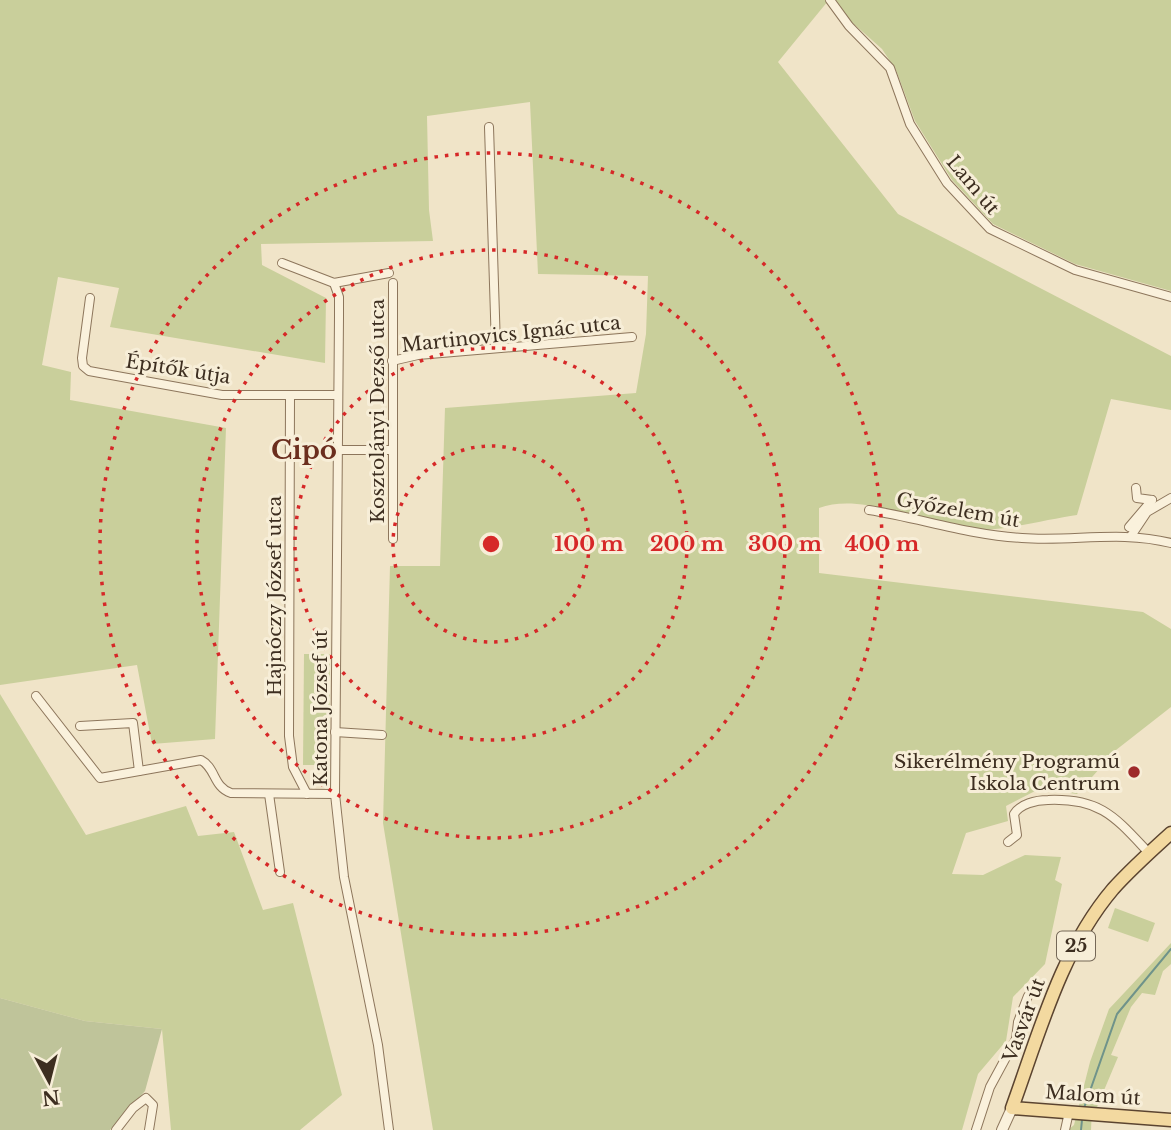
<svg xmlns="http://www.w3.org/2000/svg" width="1171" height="1130" font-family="'Libre Baskerville',serif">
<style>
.green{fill:#c9cf9b}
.cemetery{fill:#bfc49a}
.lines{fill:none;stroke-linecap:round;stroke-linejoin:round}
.stream{stroke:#6f938a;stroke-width:2}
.minor-casing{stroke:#8d765c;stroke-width:10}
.tertiary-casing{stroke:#8d765c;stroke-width:12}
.primary-casing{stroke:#5b4430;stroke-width:15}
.minor{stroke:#faf1dc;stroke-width:8}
.tertiary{stroke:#faf1dc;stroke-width:10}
.primary{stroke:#f3d9a0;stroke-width:12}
.ring{fill:none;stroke:#d62828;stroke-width:3.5;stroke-dasharray:3.5 7}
.poi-dot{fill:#9e2a2b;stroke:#f7eed8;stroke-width:2.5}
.labels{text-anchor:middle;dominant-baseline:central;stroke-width:6;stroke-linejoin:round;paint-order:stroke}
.shield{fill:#f7eed8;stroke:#756857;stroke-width:2}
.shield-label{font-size:18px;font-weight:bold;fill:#3d2e20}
.street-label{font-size:19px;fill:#3d2e20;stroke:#f7eed8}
.poi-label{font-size:19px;fill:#3d2e20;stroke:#f7eed8;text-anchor:end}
.district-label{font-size:26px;font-weight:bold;fill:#6b2e1e;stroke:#f7eed8}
.centre{fill:#d62828;stroke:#f7eed8;stroke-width:3.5}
.ring-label{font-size:21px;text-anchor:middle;font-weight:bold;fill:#d62828;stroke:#f7eed8;stroke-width:6;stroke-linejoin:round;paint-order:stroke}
</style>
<rect width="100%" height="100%" fill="#f0e4c8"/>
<!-- green -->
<g class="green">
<path d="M0,0H1171V291L1075,264L993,224L952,180L915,121L896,70L882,49L828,1L778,62L898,214L1171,356V410L1111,399L1077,515C1048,519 1004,531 976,530C929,528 865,491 819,508V573L1143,612L1171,629V707L1116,750L1077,794L1039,789L1006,806L1008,821L966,833L952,874L983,875L1025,855L1061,857L1055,880L1062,884L1045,964L1013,997L1006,1041L978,1074L962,1130H433L383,823L390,566H440L445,408L636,393L646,334L648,276L538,274L530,102L427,116L429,210L433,241L261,244L262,265L326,298L325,363L110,327L119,288L58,277L42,365L71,372L70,400L226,428L215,739L152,744L137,665L0,685Z"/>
<path d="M304,654H330L329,765H303Z"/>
<path d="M0,694L86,835L186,806L198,836L234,832L263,910L293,903L342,1095L300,1130H171L162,1029L85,1021L0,998Z"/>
<path d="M1115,908L1155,923L1148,942L1108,928Z"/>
<path d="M1171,943V964L1163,971L1155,995L1142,993L1131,1007L1111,1055L1118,1057L1097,1107H1092L1091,1130H1068L1074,1125L1090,1062L1109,1009Z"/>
</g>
<!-- cemetery -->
<path class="cemetery" d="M0,998L85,1021L162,1029L145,1091L110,1130H0Z"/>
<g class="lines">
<!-- stream -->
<g class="stream">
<path d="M1084,1108L1117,1014L1171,949"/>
<path d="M1081,1130L1082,1120"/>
</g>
<defs>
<g id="minor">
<path d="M830,0L849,26L890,68L910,124L947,183L990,229L1075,270L1171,297"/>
<path d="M489,127L496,347"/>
<path d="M282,263L334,283L389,273"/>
<path d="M334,283L339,297V317L335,794L344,877L378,1045L389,1130"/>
<path d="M393,283V539"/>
<path d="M90,298L82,358L83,366L89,371L222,395H338"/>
<path d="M392,361L418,355L632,337"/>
<path d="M290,395L289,736L293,767L307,794"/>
<path d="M338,450H392"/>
<path d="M1136,488L1137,498L1152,500"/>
<path d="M869,510C920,518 969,535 1022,538C1072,542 1120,530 1171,543"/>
<path d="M1129,527L1152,500"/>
<path d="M1131,536L1147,512L1171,498"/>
<path d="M36,696L100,778L201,760C216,768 213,787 231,793L335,794"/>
<path d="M80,726L133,723L139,771"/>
<path d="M335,732L382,735"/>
<path d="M269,794L280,872"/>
<path d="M1008,842L1017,835L1014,814C1020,804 1036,800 1048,800C1101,798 1115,817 1149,853"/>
<path d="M116,1130L133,1108L146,1098L153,1105L149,1130"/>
<path d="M976,1130L990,1087L1016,1039L1018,1022L1028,996"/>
<path d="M1065,1130L1069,1112"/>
</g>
<path id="tertiary" d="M1002,1130L1012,1108"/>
<path id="primary" d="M1171,833C1151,851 1131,869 1113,889C1061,950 1039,1034 1012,1108L1171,1120"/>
</defs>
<!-- minor casing -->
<use href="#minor" class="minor-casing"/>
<!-- tertiary casing -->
<use href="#tertiary" class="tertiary-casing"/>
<!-- primary casing -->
<use href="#primary" class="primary-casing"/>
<!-- minor -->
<use href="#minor" class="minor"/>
<!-- tertiary -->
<use href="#tertiary" class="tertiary"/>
<!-- primary -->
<use href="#primary" class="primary"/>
</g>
<!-- distance rings -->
<g class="ring">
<circle cx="491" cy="544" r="98"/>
<circle cx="491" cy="544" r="196"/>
<circle cx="491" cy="544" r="294"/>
<circle cx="491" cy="544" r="391"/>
</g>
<!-- markers -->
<circle class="poi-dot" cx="1134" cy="772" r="7"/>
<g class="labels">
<!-- shield labels -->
<rect class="shield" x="1057" y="931.5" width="38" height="29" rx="5"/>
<g class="shield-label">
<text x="1076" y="946">25</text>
</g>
<!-- street labels -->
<g class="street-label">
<text transform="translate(973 185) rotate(50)">Lam út</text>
<text transform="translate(511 334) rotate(-6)">Martinovics Ignác utca</text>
<text transform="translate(178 369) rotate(9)">Építők útja</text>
<text transform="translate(377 411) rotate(-90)">Kosztolányi Dezső utca</text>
<text transform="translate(958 510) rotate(10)">Győzelem út</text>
<text transform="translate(274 596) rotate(-90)">Hajnóczy József utca</text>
<text transform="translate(320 708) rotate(-90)">Katona József út</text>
<text transform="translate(1024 1020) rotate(-70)">Vasvár út</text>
<text transform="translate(1093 1095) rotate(4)">Malom út</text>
</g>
<!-- poi labels -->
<g class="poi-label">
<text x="1120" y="761">Sikerélmény Programú<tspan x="1120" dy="22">Iskola Centrum</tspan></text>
</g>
<!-- district labels -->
<g class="district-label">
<text x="304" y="450">Cipó</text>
</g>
</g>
<circle cx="491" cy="544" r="10" class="centre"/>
<g class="ring-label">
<text x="589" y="551">100 m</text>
<text x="687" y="551">200 m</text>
<text x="785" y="551">300 m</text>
<text x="882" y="551">400 m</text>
</g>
<!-- north arrow -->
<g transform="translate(49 1081) rotate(173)" stroke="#f7eed8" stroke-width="5" paint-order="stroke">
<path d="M0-5L12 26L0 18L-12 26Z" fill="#3d2e20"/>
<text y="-10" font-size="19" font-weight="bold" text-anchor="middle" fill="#3d2e20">N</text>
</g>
</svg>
